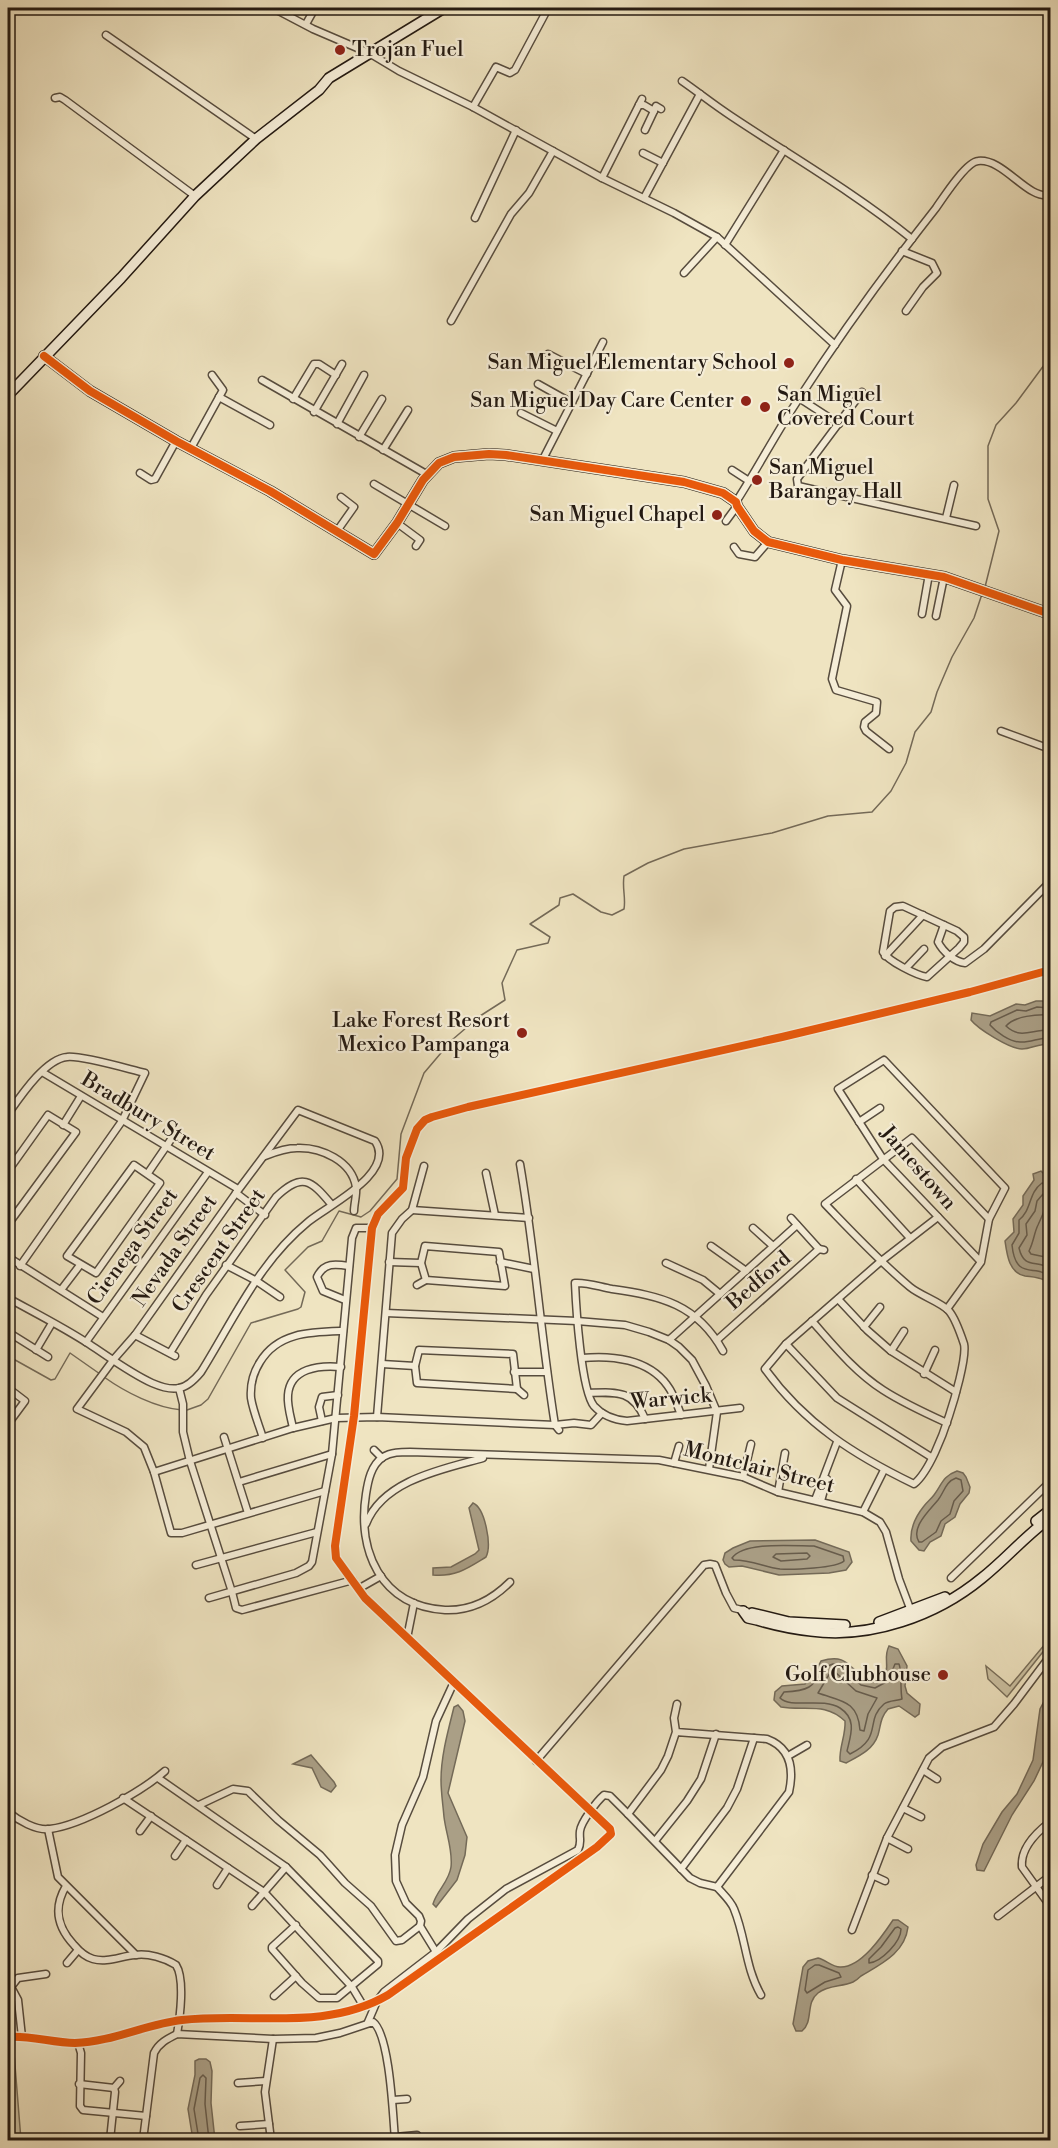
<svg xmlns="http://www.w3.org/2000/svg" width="1058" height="2148" font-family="'Libre Bodoni',serif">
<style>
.green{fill:#ccc2a3;stroke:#786e5a;stroke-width:1.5}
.water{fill:#aa9f86;stroke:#746a58;stroke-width:1.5}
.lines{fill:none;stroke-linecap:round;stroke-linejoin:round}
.shore{stroke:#675c4c;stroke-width:1.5}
.stream{stroke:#746a58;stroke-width:1.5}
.street-casing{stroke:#574c3e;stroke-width:9}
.secondary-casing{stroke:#241a12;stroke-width:12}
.street{stroke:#f5edd7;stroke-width:6}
.secondary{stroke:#f5edd7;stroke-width:9}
.cycleway-casing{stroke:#f5edd7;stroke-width:11}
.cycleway{stroke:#e8590c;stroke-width:8}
.poi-dot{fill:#8f2418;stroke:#f5edd7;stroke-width:2}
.labels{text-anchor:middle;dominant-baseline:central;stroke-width:4.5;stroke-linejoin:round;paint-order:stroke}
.poi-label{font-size:21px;fill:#241a12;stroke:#f5edd7;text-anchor:end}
.street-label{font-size:21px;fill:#241a12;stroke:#f5edd7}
</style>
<rect width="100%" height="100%" fill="#efe4c1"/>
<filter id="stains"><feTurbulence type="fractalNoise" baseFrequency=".00333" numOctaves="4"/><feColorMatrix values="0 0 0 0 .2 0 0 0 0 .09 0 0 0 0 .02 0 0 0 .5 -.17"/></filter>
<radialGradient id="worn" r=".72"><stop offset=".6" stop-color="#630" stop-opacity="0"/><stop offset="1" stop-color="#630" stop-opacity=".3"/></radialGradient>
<!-- green -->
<g class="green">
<path d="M1050,1638V1643L1007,1697L988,1679L986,1666L1010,1686Z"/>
<path d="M8,2051L14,2053L21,2140H8Z"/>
</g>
<!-- water -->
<g class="water">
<path d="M1036,1001H1048L1050,1003V1044C1040,1043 1031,1049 1022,1049C1010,1049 978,1029 971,1020L972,1013L990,1016L1016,1004L1025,1005Z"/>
<path d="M1041,1171L1047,1177L1050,1192V1297L1044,1280C1038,1277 1032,1277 1025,1276C1009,1273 1007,1255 1005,1241L1014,1232L1013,1219L1023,1205V1196L1034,1180L1033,1174Z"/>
<path d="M957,1471L963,1473L966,1477L970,1487L969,1493L960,1504L955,1517L945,1524L941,1536L930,1542L924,1551L919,1550L911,1541C910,1528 916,1516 924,1506C927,1502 931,1499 934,1495C942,1484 943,1476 957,1471Z"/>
<path d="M473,1503C485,1508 492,1545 486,1557C468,1568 456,1577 433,1575V1568L451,1567L475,1554L479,1550L469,1508Z"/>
<path d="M815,1540L849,1552L852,1562L846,1570L829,1573L779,1575L742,1566L729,1567L725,1564L723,1560L725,1553L733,1548L750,1541Z"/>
<path d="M889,1646L898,1649L907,1666L905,1686L907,1693L920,1704L919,1714L915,1717L899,1706L888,1709C880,1718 881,1725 878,1735C873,1750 859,1756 846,1763L840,1761C839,1747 846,1735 845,1721C825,1702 806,1711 781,1707L774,1700L775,1692L782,1686L805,1684L814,1674L821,1661C853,1651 848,1676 877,1683C895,1668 881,1662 889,1646Z"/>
<path d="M1050,1690V1747L1034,1781L1012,1815L984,1871L977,1870L976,1865L983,1844L1002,1812L1017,1794L1033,1760L1040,1709Z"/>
<path d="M458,1705L463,1711L465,1721L448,1793L467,1837L465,1855L457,1880L436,1907L433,1904C437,1890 449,1882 451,1867C453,1850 446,1834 444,1817C443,1805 441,1792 441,1780C441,1756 448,1731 454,1707Z"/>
<path d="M311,1755L334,1782L336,1786L331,1792L321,1787L312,1768L293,1764Z"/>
<path d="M893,1920H898L908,1927C905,1953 881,1964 861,1976C860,1977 855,1981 853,1982C842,1987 828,1985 818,1993C805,2003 814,2021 802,2031H796L793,2024L803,1967L808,1961L818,1958C826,1960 832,1967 840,1967C861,1968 883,1935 893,1920Z"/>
<path d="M199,2059H206L210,2062L212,2071L211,2103L215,2140H193L188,2109L195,2075V2061Z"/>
</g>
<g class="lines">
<!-- shore -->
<g class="shore">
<path d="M1050,1008L1037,1007L1026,1011L1017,1010L991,1022L990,1025C996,1032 1010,1042 1020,1042C1030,1043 1040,1037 1050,1038"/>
<path d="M1050,1015C1037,1014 1015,1016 1006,1026C1021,1040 1032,1029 1050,1030"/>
<path d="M1050,1187L1042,1183C1028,1193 1032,1210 1019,1220V1233L1012,1245C1016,1285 1040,1260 1050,1280"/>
<path d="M1050,1194H1043L1037,1201L1035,1211L1026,1224L1027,1235L1019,1248C1024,1269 1035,1260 1050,1268"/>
<path d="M1050,1204L1046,1205C1044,1213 1041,1218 1038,1225C1034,1233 1034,1241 1029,1251L1031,1254L1050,1258"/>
<path d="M956,1478L961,1480L963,1491L954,1501L950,1514L941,1521L936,1532L922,1542H919C910,1528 929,1511 938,1500C945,1491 945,1482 956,1478Z"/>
<path d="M814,1546L843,1556L844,1561C837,1568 792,1570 780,1569C765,1567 751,1560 734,1560L732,1558C744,1541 794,1546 814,1546Z"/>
<path d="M807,1553L810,1556L807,1559L781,1561L773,1557L776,1554Z"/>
<path d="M833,1664L841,1666L861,1685L875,1688L888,1681L895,1664H899C902,1671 900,1689 902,1699C896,1701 889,1700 884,1704C864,1721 884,1737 850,1754L847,1751C851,1734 857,1719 840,1708C822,1697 791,1709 780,1698L784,1692C808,1691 813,1688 825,1667Z"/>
<path d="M834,1671L856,1691L877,1698L868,1714L864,1731L860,1730C858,1700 840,1701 818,1693L830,1673Z"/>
<path d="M898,1927L901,1929C901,1942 881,1962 869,1963V1959L881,1947L895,1928Z"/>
<path d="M815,1965H819L839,1973L841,1977L825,1982L807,1993L805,1990L808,1970Z"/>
<path d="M199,2140L194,2109L200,2078L203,2075L206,2078L205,2104L209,2140"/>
</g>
<!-- stream -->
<g class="stream">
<path d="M985,587L999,531L988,499V446L996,425L1016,403L1050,357"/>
<path d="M8,1356L51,1380L55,1379L70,1353L100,1374"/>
<path d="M104,1377C125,1392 156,1408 182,1410"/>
<path d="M187,1410L201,1405L208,1399L251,1323L298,1309L301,1307L305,1292L285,1270L308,1247L322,1241L339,1211L361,1217L370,1211L397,1179L401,1134L424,1073L452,1040L480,1016L505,1000L502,983L517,950L548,943L550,937L530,924L559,905L560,898L573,894L601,912L612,915L624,909C626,898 622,888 624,876L648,863L684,849L772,833L828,816L872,812L891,791L906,763L915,732L931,712L937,692L952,657L974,618L982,594"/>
</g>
<defs>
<g id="street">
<path d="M273,8L313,29L369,53L399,71L473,107L602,178L674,213L717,237L835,345"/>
<path d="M306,24L315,8"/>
<path d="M106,35L256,139"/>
<path d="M682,81C698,92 714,105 731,116C791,156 855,193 912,239"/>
<path d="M55,98L60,97L65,100L195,196"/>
<path d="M639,105H644L654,111L656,106L661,109"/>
<path d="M473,107L496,67L510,73L515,70L546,12"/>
<path d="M645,130L654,111"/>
<path d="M643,153L663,163"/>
<path d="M602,178L642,99"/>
<path d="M644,198L700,94"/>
<path d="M475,218L516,130"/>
<path d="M725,245L784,150"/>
<path d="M902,251L932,263L937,273L923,287L906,311"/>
<path d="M684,273L717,237"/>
<path d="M451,321L511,214L529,193L553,151"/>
<path d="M548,354L587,374"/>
<path d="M262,380L428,475"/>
<path d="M538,384L572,403"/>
<path d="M862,392L797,479L798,486L976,526"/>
<path d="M219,397L270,425"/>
<path d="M799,398L839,424"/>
<path d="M293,399L314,364H319L336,375"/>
<path d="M314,412L342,364"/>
<path d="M521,413L557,431"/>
<path d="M337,424L364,375"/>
<path d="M359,437L382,399"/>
<path d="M191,448L223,390L212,375"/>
<path d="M383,450L408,410"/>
<path d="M542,461L603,342"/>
<path d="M732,470L749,481"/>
<path d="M140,473L151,480L155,479L176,441"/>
<path d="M374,484L445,526"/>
<path d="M736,502C758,468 777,431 800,397C842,332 888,269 936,208C943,198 966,162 978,161C1004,158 1027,200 1050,195"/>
<path d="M946,518L954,485"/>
<path d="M726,521L737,506"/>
<path d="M397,523L420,540L416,546"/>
<path d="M337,531L354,507L341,497"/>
<path d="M734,547L739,554L755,557L768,542"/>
<path d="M842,560L835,590L847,606L832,679L836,690L877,702L876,713L865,722L864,727L866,731L889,749"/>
<path d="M922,614L929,574"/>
<path d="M936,616L944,577"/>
<path d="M1001,731L1050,749"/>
<path d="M903,906L957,931L964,937V942L959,948L927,977C916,975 888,961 883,952L890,911L895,907Z"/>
<path d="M944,925L938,942C943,952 955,962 965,963L984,949L1050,882"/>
<path d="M885,956L923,915"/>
<path d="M906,968L924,949"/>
<path d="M42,1072L238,1189"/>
<path d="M8,1114C20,1097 45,1059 67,1057C81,1055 128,1069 145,1073L122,1121L20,1266"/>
<path d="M859,1122L880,1108"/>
<path d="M63,1125L81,1096"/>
<path d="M265,1156C275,1152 286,1148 297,1148C321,1147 352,1161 356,1187C357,1194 354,1204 354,1211"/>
<path d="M520,1164C535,1251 541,1338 555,1425L559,1430"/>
<path d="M134,1165L160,1183L96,1273L67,1256Z"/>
<path d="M8,1171L48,1115L76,1132L12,1219L8,1214"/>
<path d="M148,1173L174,1135"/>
<path d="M486,1173L495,1215"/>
<path d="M856,1179L910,1238"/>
<path d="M236,1193L265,1215"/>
<path d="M412,1210L529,1218"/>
<path d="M938,1217L880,1262L786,1344L765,1369C805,1424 854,1455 914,1484C929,1472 943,1435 949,1416C954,1401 967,1357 964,1344C961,1335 955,1318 949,1311C941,1302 921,1296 910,1287C880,1262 853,1233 825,1204L912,1138L989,1219"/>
<path d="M791,1218L819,1249"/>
<path d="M753,1228L773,1246"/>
<path d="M425,1246L499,1252L505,1286L426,1280L421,1263Z"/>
<path d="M711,1246L746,1271"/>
<path d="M8,1257L103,1317"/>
<path d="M389,1262L421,1263"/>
<path d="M500,1262L534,1269"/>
<path d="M666,1263L703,1280L720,1294"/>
<path d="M226,1265L255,1280L280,1297"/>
<path d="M417,1285L426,1280"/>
<path d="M61,1290L80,1265"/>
<path d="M8,1298C35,1313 63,1327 89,1344C109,1357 130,1373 152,1383C159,1386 171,1390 179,1388C188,1387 196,1378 201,1372C234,1319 259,1262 308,1222C327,1206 397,1173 375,1141L298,1110L236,1193L135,1335L114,1359L77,1409L126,1432L144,1447L154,1472L171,1533H182L325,1491"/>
<path d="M838,1299L867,1330L891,1351L956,1392"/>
<path d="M345,1300L323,1291L317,1277C324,1262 336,1264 349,1266"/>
<path d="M947,1309L981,1262L989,1219L1005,1188L884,1060L838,1089L883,1159L981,1262"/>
<path d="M386,1313L577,1321L625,1325L649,1332L669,1340L679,1347L692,1360L706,1386L717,1412L709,1469"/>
<path d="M812,1321C834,1346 855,1372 883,1390C903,1403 925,1413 947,1423"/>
<path d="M864,1327L880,1307"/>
<path d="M8,1332L48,1357"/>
<path d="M135,1335L175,1356"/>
<path d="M669,1340L797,1225"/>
<path d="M717,1340L819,1249L824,1250"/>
<path d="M86,1342L208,1172"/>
<path d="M786,1344L837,1398L931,1457"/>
<path d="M36,1350L52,1323"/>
<path d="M419,1350L513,1354L517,1389L417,1383L415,1366Z"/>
<path d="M723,1351C697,1304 661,1296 612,1289C600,1287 587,1282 575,1283C576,1306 581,1390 594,1406C603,1416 615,1420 627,1421L740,1408"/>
<path d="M891,1351L904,1331"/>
<path d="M170,1353L206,1295L276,1197C302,1172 311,1180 331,1204"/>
<path d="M582,1358C612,1355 648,1359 667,1385C674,1394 677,1405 681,1415"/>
<path d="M382,1364L415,1366"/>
<path d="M514,1372H547"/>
<path d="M924,1374L935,1350"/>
<path d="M8,1388L25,1401L8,1424"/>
<path d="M179,1388L183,1404V1432L190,1461L232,1592L236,1608L242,1610L353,1580"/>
<path d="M517,1389L524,1395"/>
<path d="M589,1393C617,1392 633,1390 645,1419"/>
<path d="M377,1417L392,1233L402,1219L412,1210L424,1166"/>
<path d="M322,1421L319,1407L322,1397L338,1395"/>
<path d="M293,1428C291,1418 287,1406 288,1395C290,1368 319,1365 341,1367"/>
<path d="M224,1437L248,1513"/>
<path d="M263,1438C259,1425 253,1411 251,1398C250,1385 253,1373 260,1362C278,1332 311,1332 343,1331"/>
<path d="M374,1450L382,1458"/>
<path d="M674,1463L679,1446"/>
<path d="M154,1472L293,1428L336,1418L377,1417L555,1425L574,1423L591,1425L602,1413"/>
<path d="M743,1477L751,1444"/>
<path d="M239,1482L332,1454"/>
<path d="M778,1492L785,1453"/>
<path d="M815,1500L837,1442"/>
<path d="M821,1501L827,1479"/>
<path d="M863,1512L884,1470"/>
<path d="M366,1524C383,1480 443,1469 483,1458"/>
<path d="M196,1565L317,1532"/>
<path d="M951,1578L1050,1482"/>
<path d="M510,1582C492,1600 470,1611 445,1610C380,1606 357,1550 366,1494C368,1481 371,1465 383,1457C391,1452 401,1452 410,1452L659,1460L743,1477L778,1492L863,1512L880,1522L886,1532L899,1579L911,1611"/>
<path d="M358,1589L381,1576"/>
<path d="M209,1598L296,1573L309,1566L312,1562L332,1454L352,1238L356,1228H372"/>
<path d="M407,1638L414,1603"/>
<path d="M676,1732L767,1739C791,1748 794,1769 789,1792L717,1887L700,1883L690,1878L628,1814L661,1770L668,1756L676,1732L674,1718L677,1704"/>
<path d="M788,1756L807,1745"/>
<path d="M536,1761L704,1565L710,1564L715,1565L726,1593L734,1608L746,1611"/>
<path d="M923,1770L937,1779"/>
<path d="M158,1778L286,1867L378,1961V1964L337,1998H319L302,1983L272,1949V1947L296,1925"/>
<path d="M123,1798L264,1892L352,1987L364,2007"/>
<path d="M199,1805L233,1789L248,1791L278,1820L320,1855L345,1883L371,1906L396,1941L402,1940L420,1926"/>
<path d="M903,1808L921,1817"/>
<path d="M8,1812C18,1820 36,1831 50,1829C82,1825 141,1792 165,1771"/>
<path d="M1050,1822C1037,1832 1020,1848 1022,1867L1050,1906"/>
<path d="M48,1829L58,1877L136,1955"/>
<path d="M140,1831L151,1816"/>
<path d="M887,1838L908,1849"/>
<path d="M655,1841L687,1801L701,1779L716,1734"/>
<path d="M175,1856L186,1840"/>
<path d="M681,1869L727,1808L737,1789L754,1738"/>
<path d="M872,1875L885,1881"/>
<path d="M217,1885L228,1868"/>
<path d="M66,1886C53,1908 57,1927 74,1945C79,1951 86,1957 93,1959C107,1963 121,1956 135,1955C148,1953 165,1958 176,1965C185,1979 180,2017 177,2034"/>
<path d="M717,1887C723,1894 731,1901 734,1909C746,1938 745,1967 761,1995"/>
<path d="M252,1906L286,1867"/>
<path d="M998,1916L1050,1876"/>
<path d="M852,1930L887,1838L929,1758L942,1747L994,1727L1014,1704L1050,1656"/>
<path d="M436,1952L420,1926L421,1921L419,1916L406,1903L396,1881L395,1855L402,1825L423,1777L436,1721L454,1682"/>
<path d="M67,1963L78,1950"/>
<path d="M274,1996L296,1976"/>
<path d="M368,2022L377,2001L384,1992L436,1952L468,1919L506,1889L578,1850C582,1842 579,1839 580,1831C581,1822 597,1801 604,1795L610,1796L628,1814"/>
<path d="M8,2037C29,2035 53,2043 75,2043C112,2042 146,2024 182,2020C251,2012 324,2032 388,1995L597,1847L611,1834L610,1829L365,1598L336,1558L335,1546L354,1416L372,1228L378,1214L403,1188L406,1158L417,1129L425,1120L432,1117L468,1107L782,1037L970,992L1050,970"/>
<path d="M22,2037L18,2000L11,1987L18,1978L46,1974"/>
<path d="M78,2043L81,2053L80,2106L83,2110L146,2116"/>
<path d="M238,2083L266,2081"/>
<path d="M79,2084L114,2088"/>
<path d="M393,2100L407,2099"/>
<path d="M240,2126L269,2124"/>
<path d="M395,2137L417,2135"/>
<path d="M110,2140L115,2092L114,2088L120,2081"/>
<path d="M143,2140L154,2053C159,2043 167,2039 177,2034L273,2039L316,2038L340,2033L373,2022C390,2035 393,2117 395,2140"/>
<path d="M271,2140L265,2092L273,2039"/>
</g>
<g id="secondary">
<path d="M44,356L90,391L176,441L270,491L374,554L397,523L423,480L439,463L454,457L489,454L506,455L684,482L723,493L736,502L737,506L754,531L768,542L842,560L944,577L1050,614"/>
<path d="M8,395L121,278L195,196L256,139L319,90L329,78L444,8"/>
<path d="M1036,1521L1050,1510"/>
<path d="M743,1611L748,1618L757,1620C774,1625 792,1629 811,1631C870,1639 936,1616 982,1578C1006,1559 1025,1536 1050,1518"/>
<path d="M752,1613L789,1622L845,1625"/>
<path d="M879,1622L945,1597"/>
</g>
</defs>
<!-- street casing -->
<use href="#street" class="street-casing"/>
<!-- secondary casing -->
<use href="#secondary" class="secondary-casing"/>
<!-- street -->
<use href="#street" class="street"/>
<!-- secondary -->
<use href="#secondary" class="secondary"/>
<defs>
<g id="cycleway">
<path d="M44,356L90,391L176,441L270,491L374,554L397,523L423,480L439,463L454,457L489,454L506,455L684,482L723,493L736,502L737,506L754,531L768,542L842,560L944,577L1050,614"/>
<path d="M8,2037C29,2035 53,2043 75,2043C112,2042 146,2024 182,2020C251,2012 324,2032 388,1995L597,1847L611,1834L610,1829L365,1598L336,1558L335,1546L354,1416L372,1228L378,1214L403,1188L406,1158L417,1129L425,1120L432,1117L468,1107L782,1037L970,992L1050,970"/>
</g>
</defs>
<!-- cycleway casing -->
<use href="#cycleway" class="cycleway-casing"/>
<!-- cycleway -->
<use href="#cycleway" class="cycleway"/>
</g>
<!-- markers -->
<g class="poi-dot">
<circle cx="340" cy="50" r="6"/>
<circle cx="789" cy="363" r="6"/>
<circle cx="746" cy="401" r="6"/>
<circle cx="765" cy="407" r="6"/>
<circle cx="757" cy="480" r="6"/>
<circle cx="717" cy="515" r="6"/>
<circle cx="522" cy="1033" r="6"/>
<circle cx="943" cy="1675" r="6"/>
</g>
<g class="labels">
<!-- poi labels -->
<g class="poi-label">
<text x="352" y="50" text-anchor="start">Trojan Fuel</text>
<text x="777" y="363">San Miguel Elementary School</text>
<text x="777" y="395" text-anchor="start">San Miguel<tspan x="777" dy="24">Covered Court</tspan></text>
<text x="734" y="401">San Miguel Day Care Center</text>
<text x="769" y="468" text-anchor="start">San Miguel<tspan x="769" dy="24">Barangay Hall</tspan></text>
<text x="705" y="515">San Miguel Chapel</text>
<text x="510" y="1021">Lake Forest Resort<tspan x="510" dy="24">Mexico Pampanga</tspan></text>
<text x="931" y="1675">Golf Clubhouse</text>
</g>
<!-- street labels -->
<g class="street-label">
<text transform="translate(148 1117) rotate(31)">Bradbury Street</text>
<text transform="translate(918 1168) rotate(49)">Jamestown</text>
<text transform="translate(133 1247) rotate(-54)">Cienega Street</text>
<text transform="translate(175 1251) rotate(-55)">Nevada Street</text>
<text transform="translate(219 1251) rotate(-55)">Crescent Street</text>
<text transform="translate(759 1281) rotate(-41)">Bedford</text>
<text transform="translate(671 1399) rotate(-5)">Warwick</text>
<text transform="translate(759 1468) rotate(14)">Montclair Street</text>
</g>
</g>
<!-- margin -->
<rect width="1058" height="2148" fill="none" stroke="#efe4c1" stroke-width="30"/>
<rect x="9" y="9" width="1040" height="2130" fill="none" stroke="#241a12" stroke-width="3"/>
<rect x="15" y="15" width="1028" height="2118" fill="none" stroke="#241a12" stroke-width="1.5"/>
<rect width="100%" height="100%" filter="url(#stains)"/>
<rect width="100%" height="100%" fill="url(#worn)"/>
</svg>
